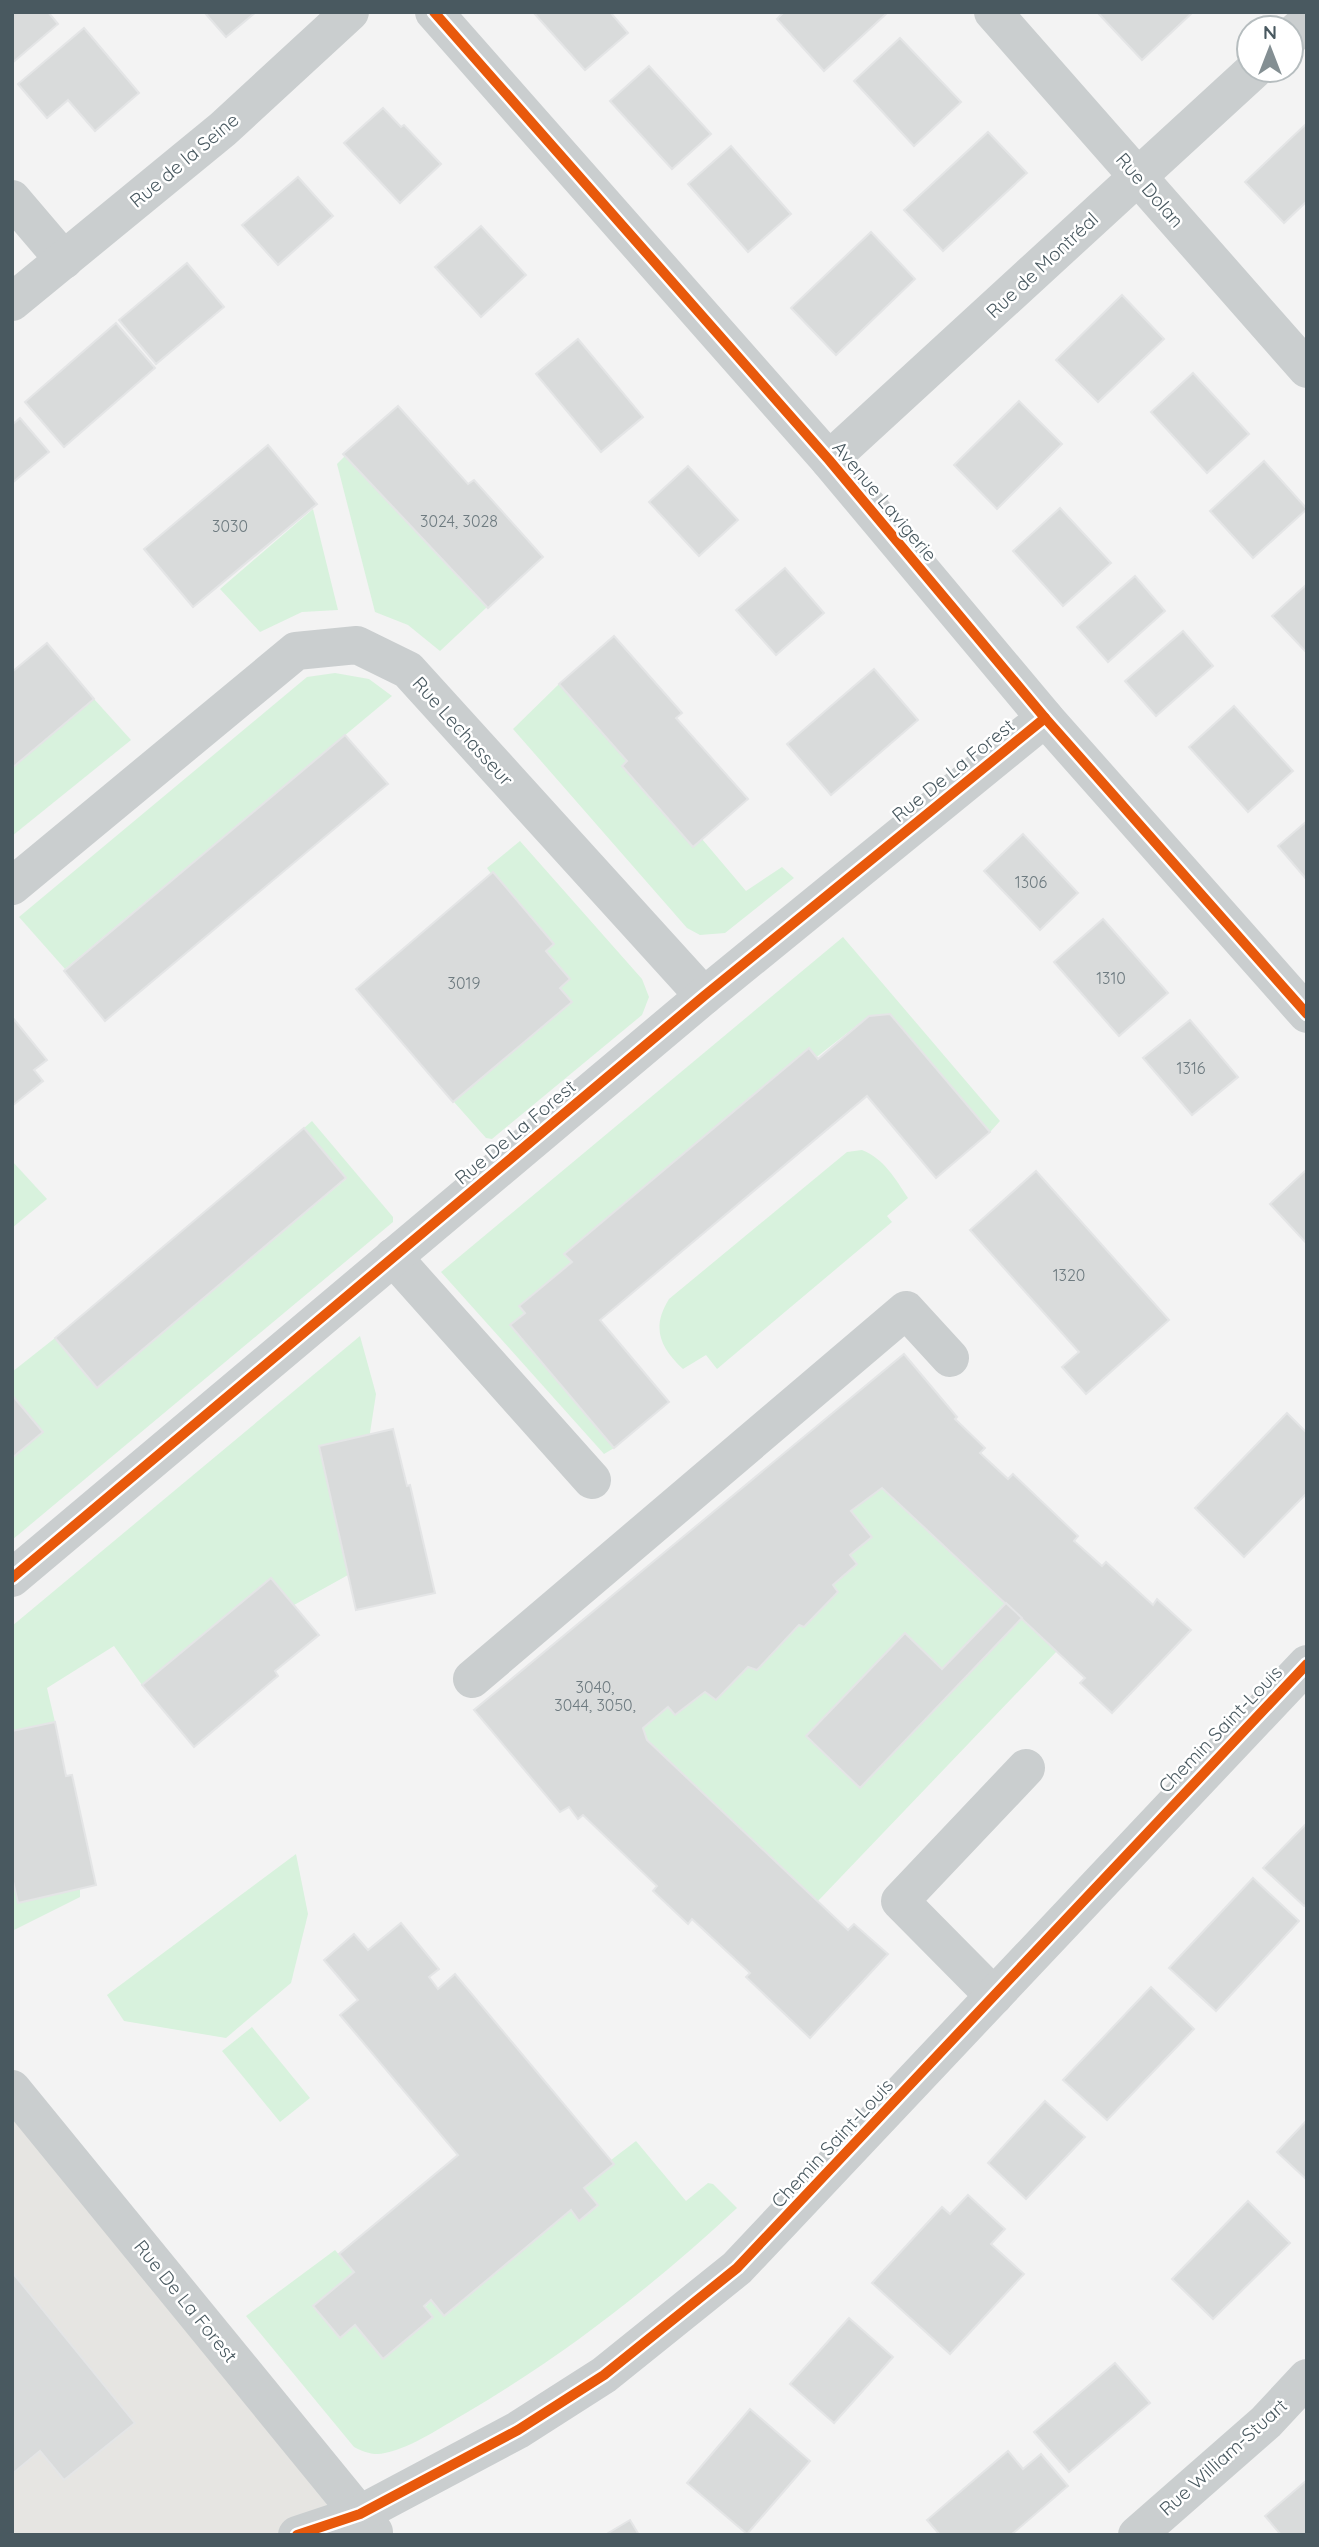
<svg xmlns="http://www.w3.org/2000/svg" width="1319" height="2547" font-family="Quicksand,sans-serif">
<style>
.commercial{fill:#e6e5e2}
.green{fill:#d8f2dd}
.building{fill:#d9dbdb;stroke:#e4e5e6;stroke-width:2}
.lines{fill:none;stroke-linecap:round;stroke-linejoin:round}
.minor{stroke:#cacecf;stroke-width:38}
.cycleway-casing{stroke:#fff;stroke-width:15}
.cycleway{stroke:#e8590c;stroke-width:10}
.labels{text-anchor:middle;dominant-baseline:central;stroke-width:5;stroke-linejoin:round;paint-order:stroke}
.number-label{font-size:16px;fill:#6e7b80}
.street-label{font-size:19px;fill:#495960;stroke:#fff}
</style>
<rect width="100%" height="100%" fill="#f3f3f3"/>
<!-- commercial -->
<path class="commercial" d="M12,2089L360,2514L297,2535H12Z"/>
<!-- green -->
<g class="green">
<path d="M345,456L487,607L440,651L408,625L375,612L337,464Z"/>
<path d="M313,509L338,610L302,612L260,632L220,589Z"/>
<path d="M335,673L369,679L392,696L65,969L19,917L307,677Z"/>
<path d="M559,684L627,761L622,766L693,846L702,839L746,891L782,867L794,878L725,933L700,935L687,928L513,729Z"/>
<path d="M94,699L131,740L12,836V768Z"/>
<path d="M520,841L642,979L649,997L642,1015L492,1139L486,1138L454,1102L571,1002L560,988L570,979L546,951L487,868Z"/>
<path d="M843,937L1000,1121L990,1132L890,1014L869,1016L565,1254L572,1262L511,1326L614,1448L604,1454L441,1272Z"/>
<path d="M312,1121L393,1217V1222L12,1540V1458L43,1432L12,1395V1372L55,1338L97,1387L346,1179L304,1128Z"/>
<path d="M862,1150C884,1159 895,1178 908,1198L887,1216L892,1222L717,1369L706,1355L683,1369C660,1347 651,1328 669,1299L847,1152Z"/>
<path d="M12,1161L47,1199L12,1228Z"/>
<path d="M360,1336L376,1394L348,1575L294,1605L270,1578L142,1685L114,1646L47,1688L55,1722L12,1731V1626Z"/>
<path d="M882,1488L1006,1603L942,1669L806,1736L859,1787L1022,1618L1057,1651L818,1901L647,1740L643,1728L668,1707L705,1692L716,1700L748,1667L757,1670L799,1625L804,1627L838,1592L833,1585L857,1565L850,1555L872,1537L851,1511Z"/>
<path d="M296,1854L308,1914L291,1983L226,2038L124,2021L107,1995Z"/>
<path d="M12,1877L18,1902L80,1889V1897L12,1931Z"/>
<path d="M252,2027L310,2098L280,2122L222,2051Z"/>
<path d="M636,2141L686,2201L708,2183L713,2184L737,2208C653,2286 565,2355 466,2413C441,2427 413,2447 385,2453C374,2456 364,2452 354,2447L246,2316L335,2250L354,2272L313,2307L340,2338L355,2325L383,2358L431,2300L445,2316L571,2210L580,2221L598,2206L584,2188L614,2164L611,2160Z"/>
</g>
<!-- building -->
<g class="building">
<path d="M12,12H48L58,24L12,63Z"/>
<path d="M204,12H256L226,37Z"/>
<path d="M533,12H610L628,33L585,70Z"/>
<path d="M784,12H884L886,14L824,71L777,19Z"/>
<path d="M1097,12H1193L1142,60Z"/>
<path d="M84,28L139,93L95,131L68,100L47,118L18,84Z"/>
<path d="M900,38L961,102L914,146L854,81Z"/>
<path d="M649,66L711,134L672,169L610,101Z"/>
<path d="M383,108L401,127L404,125L441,164L400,203L344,143Z"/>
<path d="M1307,123V201L1284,223L1245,182Z"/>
<path d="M988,132L1027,173L943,251L904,210Z"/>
<path d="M731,146L791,214L748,252L688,184Z"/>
<path d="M298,177L333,216L278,265L242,225Z"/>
<path d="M481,226L526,275L481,317L435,267Z"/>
<path d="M871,232L915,279L836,355L791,308Z"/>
<path d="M187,263L224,307L156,364L119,320Z"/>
<path d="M1122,295L1164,339L1098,402L1056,360Z"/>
<path d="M116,323L155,368L64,447L25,402Z"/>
<path d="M578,339L643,417L601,452L536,374Z"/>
<path d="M1193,373L1249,434L1207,473L1151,412Z"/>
<path d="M1019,401L1062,444L997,509L954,465Z"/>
<path d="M398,406L468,484L474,480L543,557L488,608L343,454Z"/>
<path d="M20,418L49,452L12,483V425Z"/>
<path d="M268,445L317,504L193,607L144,549Z"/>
<path d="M1264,461L1307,509L1253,558L1210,511Z"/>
<path d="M688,466L738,520L699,556L649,502Z"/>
<path d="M1060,508L1111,563L1063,606L1013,551Z"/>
<path d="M785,568L824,613L776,655L736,610Z"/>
<path d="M1135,576L1165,611L1108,662L1077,627Z"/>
<path d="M1307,584V653L1272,616Z"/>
<path d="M1183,631L1213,666L1156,716L1125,681Z"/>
<path d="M614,636L682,713L676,718L748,799L693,847L622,766L627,761L559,684Z"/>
<path d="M47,643L94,699L12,768V672Z"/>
<path d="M874,669L918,720L831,795L787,744Z"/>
<path d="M1234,706L1293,771L1248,812L1189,747Z"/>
<path d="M345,735L388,784L105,1021L64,971Z"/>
<path d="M1307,821V880L1278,846Z"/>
<path d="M1023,834L1078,893L1040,930L984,871Z"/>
<path d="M493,872L554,944L546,951L570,979L560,988L572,1002L453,1102L356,989Z"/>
<path d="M1103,919L1168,993L1119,1036L1054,962Z"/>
<path d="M890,1014L990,1132L936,1178L867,1096L600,1320L669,1402L614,1448L510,1325L525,1313L519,1306L572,1262L564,1254L809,1048L818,1059L869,1016Z"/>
<path d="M12,1017L47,1060L34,1070L43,1081L12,1106Z"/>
<path d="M1190,1020L1238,1077L1192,1115L1143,1058Z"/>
<path d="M304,1128L346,1178L97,1388L55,1338Z"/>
<path d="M1307,1169V1244L1270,1204Z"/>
<path d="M1036,1171L1169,1320L1086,1394L1062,1367L1079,1352L970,1230Z"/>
<path d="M904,1354L957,1417L955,1419L985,1448L980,1453L1008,1479L1013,1474L1078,1536L1074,1541L1102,1566L1106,1562L1153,1605L1157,1599L1191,1630L1112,1713L1080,1683L1085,1678L882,1488L851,1511L872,1537L850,1555L857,1564L833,1585L838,1592L804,1627L799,1625L757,1670L748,1667L716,1700L705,1692L675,1715L668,1707L643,1728L647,1740L848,1930L854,1924L888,1954L810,2038L746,1977L750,1973L692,1919L688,1924L653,1891L657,1886L583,1815L578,1819L569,1807L560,1812L474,1710Z"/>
<path d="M12,1395L43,1432L12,1458Z"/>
<path d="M1287,1413L1307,1433V1493L1244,1557L1195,1508Z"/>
<path d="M393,1429L407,1486L410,1485L435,1593L356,1610L319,1446Z"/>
<path d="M271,1578L319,1635L275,1671L278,1676L194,1747L142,1685Z"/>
<path d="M1006,1603L1022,1618L860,1788L806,1736L905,1633L942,1669Z"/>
<path d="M55,1722L66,1776L72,1775L96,1885L18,1903L12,1877V1731Z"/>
<path d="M1307,1823V1904L1304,1906L1263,1868Z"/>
<path d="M1253,1878L1299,1921L1216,2011L1169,1968Z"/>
<path d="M401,1923L439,1969L429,1977L438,1989L455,1974L614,2164L584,2188L598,2205L579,2221L571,2210L444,2316L431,2300L424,2306L433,2317L383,2359L355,2325L340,2338L313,2306L354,2272L339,2254L458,2155L340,2015L358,2000L324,1960L354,1934L368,1950Z"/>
<path d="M1151,1987L1194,2029L1107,2120L1063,2080Z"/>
<path d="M1045,2101L1085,2137L1026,2199L988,2163Z"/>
<path d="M1307,2120V2180L1277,2152Z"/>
<path d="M968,2195L1005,2229L991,2244L1024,2274L950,2354L872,2283L942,2207L950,2214Z"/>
<path d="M1248,2201L1290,2243L1213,2319L1172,2279Z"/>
<path d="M12,2272L135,2423L64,2480L40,2451L12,2474Z"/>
<path d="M849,2318L893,2357L834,2423L790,2384Z"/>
<path d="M1115,2363L1150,2403L1069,2472L1034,2432Z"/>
<path d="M750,2409L810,2461L747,2534L687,2483Z"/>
<path d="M1008,2451L1023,2469L1041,2454L1068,2486L1011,2535H940L927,2520Z"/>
<path d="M1307,2480V2535H1281L1265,2516Z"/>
<path d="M630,2520L639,2535H605Z"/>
</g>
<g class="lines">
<!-- minor -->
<g class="minor">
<path d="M434,12L829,460L1045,718L1307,1014"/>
<path d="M993,12L1307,369"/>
<path d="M1291,36L1307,22"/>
<path d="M12,199L64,260"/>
<path d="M12,302L223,129L350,12"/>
<path d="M829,460L1254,70"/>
<path d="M12,886L296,651L357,645L408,670L704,996"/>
<path d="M393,1257L592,1480"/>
<path d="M12,1578L704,996L1045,718"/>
<path d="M472,1679L906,1310L950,1358"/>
<path d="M994,1996L900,1901L1026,1768"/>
<path d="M12,2089L374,2532"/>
<path d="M297,2535L360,2514L518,2430L604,2375L737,2268L1307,1664"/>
<path d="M1137,2535L1266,2422L1307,2378"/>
</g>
<defs>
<g id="cycleway">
<path d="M434,12L829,460L1045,718L1307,1014"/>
<path d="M12,1578L704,996L1045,718"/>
<path d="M297,2535L360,2514L518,2430L604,2375L737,2268L1307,1664"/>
</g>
</defs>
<!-- cycleway casing -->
<use href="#cycleway" class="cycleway-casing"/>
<!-- cycleway -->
<use href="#cycleway" class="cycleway"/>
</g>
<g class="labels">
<!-- number labels -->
<g class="number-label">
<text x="459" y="521">3024, 3028</text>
<text x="230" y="526">3030</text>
<text x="1031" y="882">1306</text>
<text x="1111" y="978">1310</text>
<text x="464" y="983">3019</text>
<text x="1191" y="1068">1316</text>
<text x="1069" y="1275">1320</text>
<text x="595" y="1687">3040,<tspan x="595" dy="18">3044, 3050,</tspan></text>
</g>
<!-- street labels -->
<g class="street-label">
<text transform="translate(184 160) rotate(-40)">Rue de la Seine</text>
<text transform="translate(1150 190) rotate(49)">Rue Dolan</text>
<text transform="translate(1042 265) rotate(-43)">Rue de Montréal</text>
<text transform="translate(885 501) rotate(50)">Avenue Lavigerie</text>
<text transform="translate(463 731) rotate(48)">Rue Lechasseur</text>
<text transform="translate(953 770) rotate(-39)">Rue De La Forest</text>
<text transform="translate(515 1132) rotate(-40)">Rue De La Forest</text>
<text transform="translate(1220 1729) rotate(-46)">Chemin Saint-Louis</text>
<text transform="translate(832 2143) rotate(-47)">Chemin Saint-Louis</text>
<text transform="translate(186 2301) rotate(51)">Rue De La Forest</text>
<text transform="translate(1223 2457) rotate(-42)">Rue William-Stuart</text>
</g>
</g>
<!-- border -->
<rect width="1319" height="2547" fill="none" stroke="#495960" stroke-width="28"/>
<!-- north arrow -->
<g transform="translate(1270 49)"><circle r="33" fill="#ffffff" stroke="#b6bdbf" stroke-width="2"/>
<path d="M0-5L12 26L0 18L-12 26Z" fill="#848f93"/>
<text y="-10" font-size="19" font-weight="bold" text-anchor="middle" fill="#495960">N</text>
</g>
</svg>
